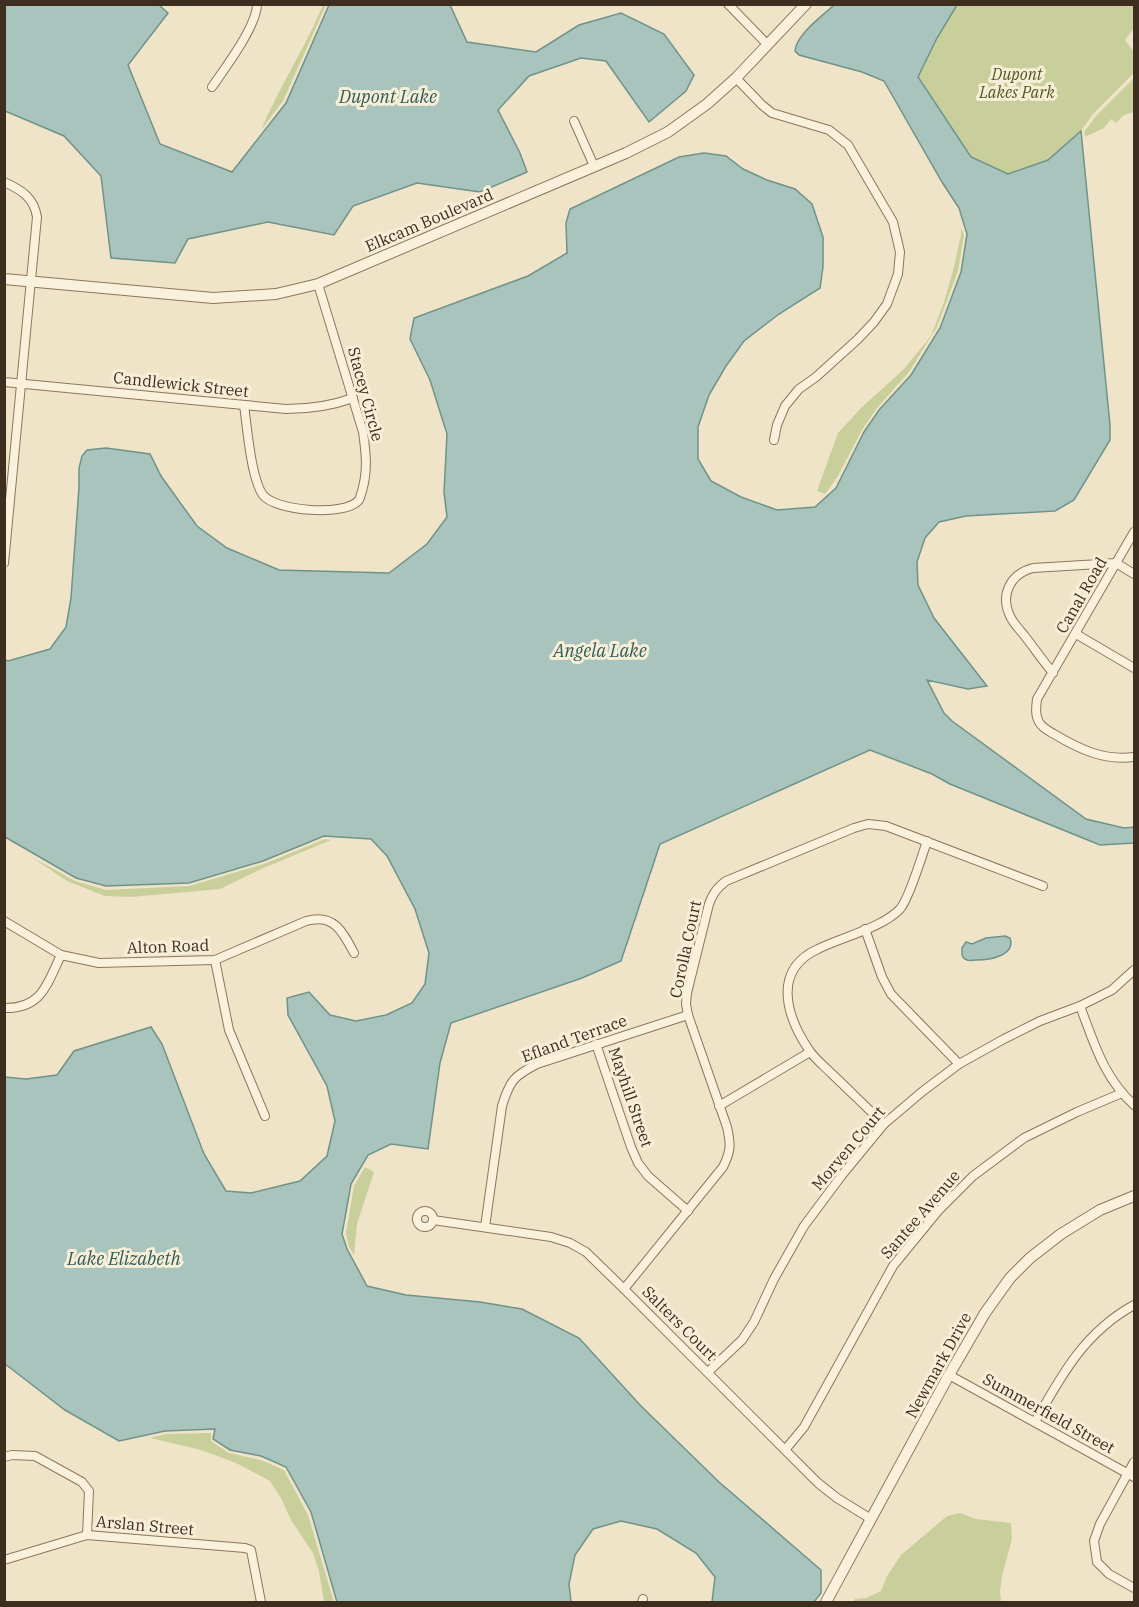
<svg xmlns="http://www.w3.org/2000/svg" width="1139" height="1607" font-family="'IBM Plex Serif',serif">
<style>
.green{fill:#c9cf9b}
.water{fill:#a9c4bc;stroke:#6f938a;stroke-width:1.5}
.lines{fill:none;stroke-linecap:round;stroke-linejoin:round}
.minor-casing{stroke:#8d765c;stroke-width:10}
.tertiary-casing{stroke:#8d765c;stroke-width:12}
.minor{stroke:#faf1dc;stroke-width:8}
.tertiary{stroke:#faf1dc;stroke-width:10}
.labels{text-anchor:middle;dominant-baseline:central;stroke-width:6;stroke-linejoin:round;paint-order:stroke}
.park-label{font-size:16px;font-style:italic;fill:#4d5a26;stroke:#f7eed8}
.street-label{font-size:16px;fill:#3d2e20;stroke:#f7eed8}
.water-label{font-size:18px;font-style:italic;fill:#2f5d5a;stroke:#f7eed8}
</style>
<rect width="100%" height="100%" fill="#f0e4c8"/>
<!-- green -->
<g class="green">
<path d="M323,5H326L283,101L261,130C279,87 305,48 323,5Z"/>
<path d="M862,5H1134V28L1125,40L1134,52V73L1093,114L1081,131L1048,160L1008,174L971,157L918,77Z"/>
<path d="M1134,78V112L1124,115L1116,123L1111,119L1104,128L1085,137L1084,132L1096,116Z"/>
<path d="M961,228L964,235L958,271L937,327L909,372L877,408L862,430L838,476L825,494L817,491L838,433L862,407L904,369L931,336L944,302L954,267L961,235Z"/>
<path d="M325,839L331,840L259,870L220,889L131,897L105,896L67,881L30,856L75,881L106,890L189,886L264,864Z"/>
<path d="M365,1167L374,1172L357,1224L354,1255L349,1247L346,1233L354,1186Z"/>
<path d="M211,1433V1441L229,1453L261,1460L284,1470L308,1515L334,1602H324L319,1571L313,1553L291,1520L281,1498L270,1481L236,1463L201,1450L150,1438L166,1434Z"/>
<path d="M960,1513L976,1519L1011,1523L1012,1539L1002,1576L1000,1592L1001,1602H853L855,1599L866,1598L881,1591L887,1576L901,1555L947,1516Z"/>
</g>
<!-- water -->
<g class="water">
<path d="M5,4L159,5L168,13L128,65L160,144L232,172L286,103L329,5H450L467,42L536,52L579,25L621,13L664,34L694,75L686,91L649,122L606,61L581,58L529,76L498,110L520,153L527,172L480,192L417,183L353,206L334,235L268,222L188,239L175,263L111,258L101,176L64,136L5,111Z"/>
<path d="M834,5H957L937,38L918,77L971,157L1008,174L1048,160L1081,131L1110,425V440L1074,500L1055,511L966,516L939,522L925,538L917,562L918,585L934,618L987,686L968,689L927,680L944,713L952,721L1086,819L1124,828L1134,827V843L1100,845L950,784L932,774L870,750L660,844L621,961L582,978L451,1023L440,1063L428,1149L391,1144L368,1155L351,1184L342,1234L347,1249L367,1286L406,1295L480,1302L522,1309L579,1338L641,1406L719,1482L821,1570V1593L814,1602H712L715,1577L696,1553L657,1529L621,1521L593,1529L575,1555L569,1584L571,1602H337L311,1512L286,1467L261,1456L230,1450L213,1439L215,1429L165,1431L119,1441L65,1410L5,1364V1077L26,1079L57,1075L74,1051L151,1027L162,1044L204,1154L226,1191L251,1193L300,1181L327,1156L335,1121L327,1086L288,1015L287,998L309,992L330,1015L356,1021L386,1015L412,1003L425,984L429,953L415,909L387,856L371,839L324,836L263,861L189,883L106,886L76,878L5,837V660L8,661L50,649L66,627L71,598L79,487V468L82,456L87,450L106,448L150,454L161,476L197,526L227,548L279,570L389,573L427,544L447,517L444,492L447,434L430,380L410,339L414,318L528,276L567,253L566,223L570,209L679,157L704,153L726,156L743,169L767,180L795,189L812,204L823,237V267L820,288L779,314L744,341L726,366L709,395L698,427V459L711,481L741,497L777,510L815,507L836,488L864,432L879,410L911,375L940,328L961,272L967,234L959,208L942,182L884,81L862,72L799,55L795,51C796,35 822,16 834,5Z"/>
<path d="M1005,936L1010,938C1016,956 989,960 976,960C973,960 969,961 967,960C961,958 962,953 962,948L966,942L972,944L986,938Z"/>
</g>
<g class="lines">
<defs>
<g id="minor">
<path d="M728,4L767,44"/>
<path d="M736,78L762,105L772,113L829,130L848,145L893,222L900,252L898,274L887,304L874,322L858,339L816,377L799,389L785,406L777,425L774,440"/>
<path d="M212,87C225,68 257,26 257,4"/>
<path d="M574,121L594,166"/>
<path d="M4,182C22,190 34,198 37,217L4,563"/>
<path d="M4,382L286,409C310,409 331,406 353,398"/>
<path d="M244,405C247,426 251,479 263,495C275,511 345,517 359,500C360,499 361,493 362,491C368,471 366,453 363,432L318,284"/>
<path d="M1134,532L1037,699C1036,707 1035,715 1039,722C1042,728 1049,731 1054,734C1079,749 1104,761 1134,757"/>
<path d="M1076,634L1134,668"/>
<path d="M1053,673C1043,661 1034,648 1024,635C1019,629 1013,623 1010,616C1000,595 1010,574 1033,568L1116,563L1134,574"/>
<path d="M4,921L61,955L99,963L215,960L306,921C334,913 343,932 354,953"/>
<path d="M865,929L882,977L891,994L959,1064"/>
<path d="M215,960L229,1030L265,1116"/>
<path d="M1080,1006C1094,1043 1104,1078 1134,1105"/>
<path d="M4,1008C42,1009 47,984 61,955"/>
<path d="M596,1044L631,1147L638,1163L648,1176L688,1211"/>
<path d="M719,1106L810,1052"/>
<path d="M884,1124C866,1107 849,1090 831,1073C824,1066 814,1058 809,1050C786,1016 772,970 818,949C842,937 882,928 900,909C909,899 922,856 927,841"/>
<circle cx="425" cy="1219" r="8"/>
<path d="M433,1220L551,1237L570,1243L586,1252L624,1289L818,1483L837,1498L871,1519"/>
<path d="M485,1227L502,1106C510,1080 514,1076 537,1064L688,1015"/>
<path d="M624,1289L723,1167C731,1151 731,1145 727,1127L688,1015L686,1004L687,993L709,904C713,893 717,888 726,881L854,828L868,824L886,826L1043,886"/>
<path d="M708,1372L742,1340L754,1322L774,1279L804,1226L842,1175L884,1124L923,1091L959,1064L1004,1039L1040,1021L1080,1006L1112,990L1134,970"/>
<path d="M949,1375L1134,1477"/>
<path d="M1035,1422C1062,1374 1085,1332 1134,1305"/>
<path d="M785,1450L804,1427L893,1266L938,1211L973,1176L1024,1138L1077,1112L1122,1093"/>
<path d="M4,1457L12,1455L35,1456L82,1482L89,1491L87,1535"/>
<path d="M1134,1462L1100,1524L1094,1541L1097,1562L1109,1574L1134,1588"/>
<path d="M4,1560L87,1535L245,1548L251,1550L261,1602"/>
<path d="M642,1602L643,1599"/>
</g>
<g id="tertiary">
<path d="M4,279L213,298L276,294L318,284L626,153L668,132L707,104L736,78L806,4"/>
<path d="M826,1602L949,1375L985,1313L1010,1278L1030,1258L1061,1234L1100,1210L1134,1196"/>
</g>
</defs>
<!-- minor casing -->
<use href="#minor" class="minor-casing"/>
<!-- tertiary casing -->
<use href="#tertiary" class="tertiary-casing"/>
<!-- minor -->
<use href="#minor" class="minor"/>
<!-- tertiary -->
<use href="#tertiary" class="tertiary"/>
</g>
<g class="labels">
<!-- park labels -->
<g class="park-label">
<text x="1017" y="74">Dupont<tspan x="1017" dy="18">Lakes Park</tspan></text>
</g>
<!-- street labels -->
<g class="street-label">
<text transform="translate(429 220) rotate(-23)">Elkcam Boulevard</text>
<text transform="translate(181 384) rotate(6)">Candlewick Street</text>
<text transform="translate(366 394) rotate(75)">Stacey Circle</text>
<text transform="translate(1081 595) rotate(-60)">Canal Road</text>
<text transform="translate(168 946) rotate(-2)">Alton Road</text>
<text transform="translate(685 949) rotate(-78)">Corolla Court</text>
<text transform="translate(574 1038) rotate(-20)">Efland Terrace</text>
<text transform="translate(631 1097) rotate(71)">Mayhill Street</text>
<text transform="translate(848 1148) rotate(-50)">Morven Court</text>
<text transform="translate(920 1214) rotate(-49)">Santee Avenue</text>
<text transform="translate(680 1323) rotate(45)">Salters Court</text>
<text transform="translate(938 1365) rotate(-61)">Newmark Drive</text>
<text transform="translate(1049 1413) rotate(29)">Summerfield Street</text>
<text transform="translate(145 1525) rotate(5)">Arslan Street</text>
</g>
<!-- water labels -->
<g class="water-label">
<text x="388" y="96">Dupont Lake</text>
<text x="600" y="650">Angela Lake</text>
<text x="124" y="1258">Lake Elizabeth</text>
</g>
</g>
<!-- border -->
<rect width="1139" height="1607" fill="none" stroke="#3d2e20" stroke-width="12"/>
</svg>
